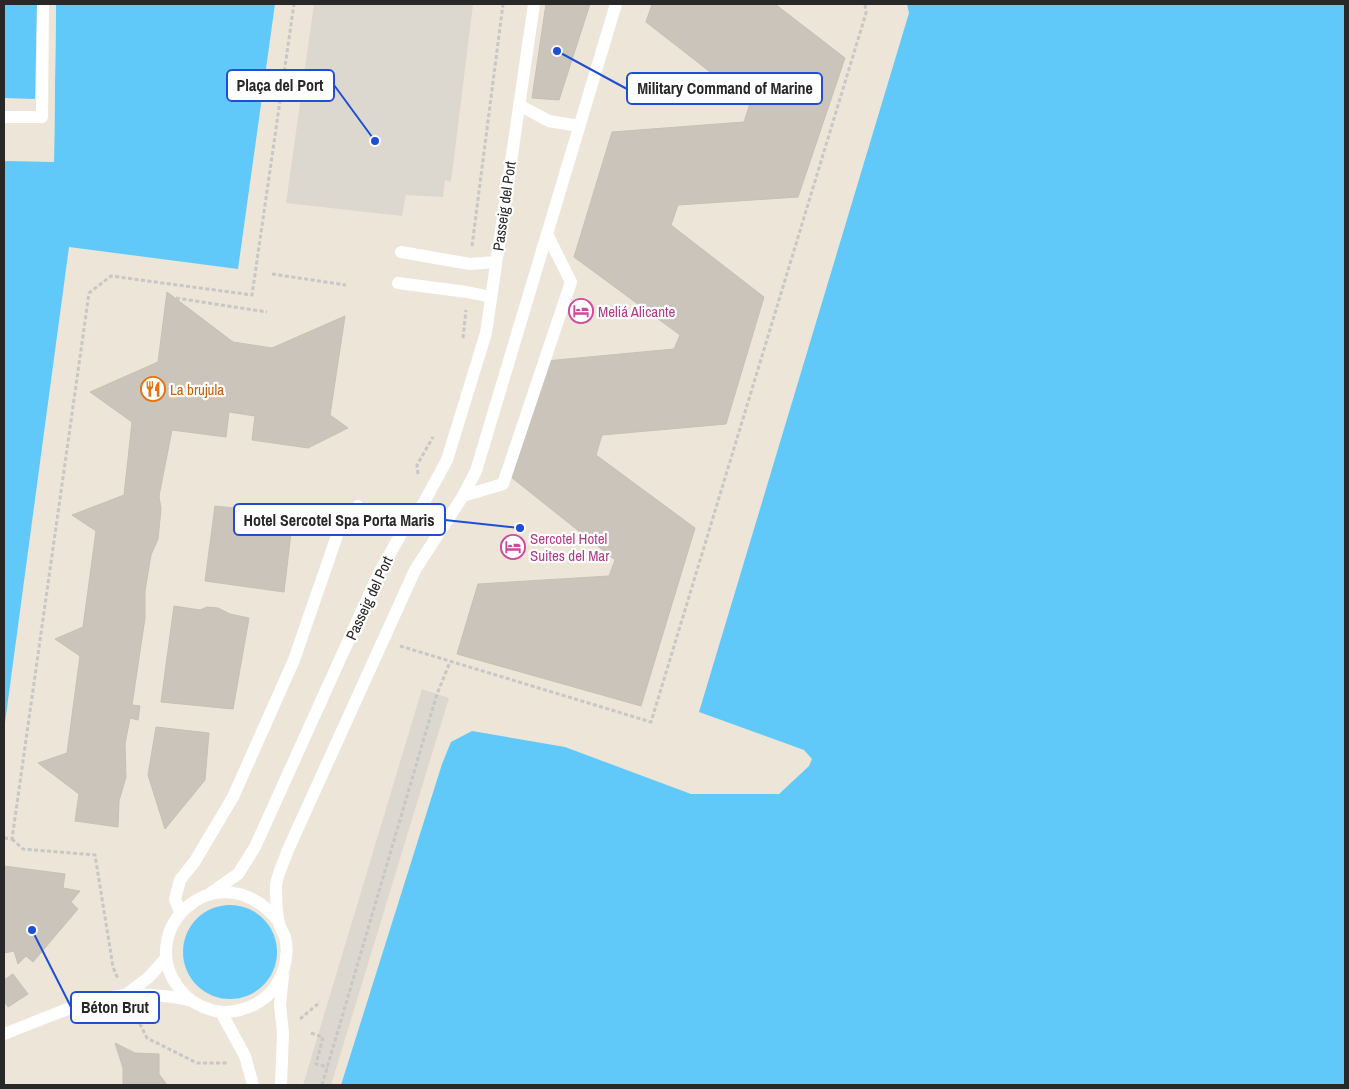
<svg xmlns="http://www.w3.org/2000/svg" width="1349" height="1089" font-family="'Archivo Narrow',sans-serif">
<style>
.plaza{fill:#dcd8cf}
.water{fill:#61c9f9}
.pier{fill:#ece5d8}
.building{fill:#cac4bb;stroke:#c7c1b2}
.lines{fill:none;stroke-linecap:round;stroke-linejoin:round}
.path{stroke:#c7c7c7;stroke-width:3;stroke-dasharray:4 2.5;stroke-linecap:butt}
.lane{stroke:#fff;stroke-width:12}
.labels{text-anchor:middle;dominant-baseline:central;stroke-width:4.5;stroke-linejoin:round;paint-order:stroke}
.street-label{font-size:15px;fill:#282828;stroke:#fff}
.hotel-label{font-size:15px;fill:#b23c85;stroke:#fff;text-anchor:start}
.food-label{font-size:15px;fill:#c56008;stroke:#fff;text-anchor:start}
.leader{fill:none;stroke:#1d4ed8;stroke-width:2}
.callout-dot{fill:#1d4ed8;stroke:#fff;stroke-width:2}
.callout{fill:#fff;stroke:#1d4ed8;stroke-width:2}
.callout-label{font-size:16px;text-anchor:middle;font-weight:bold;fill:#282828}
</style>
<rect width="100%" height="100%" fill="#ece5d8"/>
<!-- plaza -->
<g class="plaza">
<path d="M314,4H473L451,182L445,180L443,197L406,195L402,216L286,203Z"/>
<path d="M422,689L449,698L331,1085H303Z"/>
</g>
<!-- water -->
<g class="water">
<path d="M4,4H37L35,99L4,98Z"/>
<path d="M56,4H275L238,269L69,247L4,730V161H54Z"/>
<path d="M907,4H1345V1085H341L442,764L451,742L472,731L565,747L691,794H779L809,766L812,759L804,750L699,712L909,13Z"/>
<circle cx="230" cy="952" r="47"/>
</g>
<!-- pier -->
<path class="pier" d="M53,4H56L54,162L4,161V158L52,159Z"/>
<!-- building -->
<g class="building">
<path d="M546,4H590L559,100L532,98Z"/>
<path d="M652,4H775L845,58L798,197L678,205L671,225L764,297L726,424L602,435L596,455L695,528L641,706L457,654L478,584L609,576L615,560L511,477L546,361L674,349L680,335L574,257L612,132L744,122L750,103L646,22Z"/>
<path d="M167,292L233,342L272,348L345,316L330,415L348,428L308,448L252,440L255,416L229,412L226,437L172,430L159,496L161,509L158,539L151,555L145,591V618L132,705L140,706L138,720L130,718L125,744L126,777L119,801L118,827L75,821L79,794L38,763L67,753L80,656L55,639L83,627L96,531L72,515L124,495L132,422L90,392L158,362Z"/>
<path d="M215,506L244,509L253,507L272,514L293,516L284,592L205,581Z"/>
<path d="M174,606L200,610L207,607L218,608L230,614L249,618L233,709L161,702Z"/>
<path d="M156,727L209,733L205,780L165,829L148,775Z"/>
<path d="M4,866L65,874L63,888L80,891L71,902L78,909L33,962L26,956L18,964L14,951L4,953Z"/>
<path d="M13,974L28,994L8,1007L4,1001V980Z"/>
<path d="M115,1043L135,1053L159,1054V1074L167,1085H123V1068Z"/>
</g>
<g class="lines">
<!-- path -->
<g class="path">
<path d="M472,246L503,4"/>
<path d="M272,274L346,285"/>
<path d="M176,298L267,312"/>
<path d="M463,338L466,310"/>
<path d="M418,474L417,465L433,437"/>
<path d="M400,646L651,722L866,13L865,4"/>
<path d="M4,838L12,839L89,293L111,276L252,295L294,4"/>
<path d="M12,839L23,849L95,855L113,967L118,979"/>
<path d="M134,1012L147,1038L197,1063H229"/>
<path d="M300,1019L320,1002"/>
<path d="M311,1033L323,1037L316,1064L328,1067"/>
<path d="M322,1085L437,694L450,662"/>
</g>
<!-- lane -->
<g class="lane">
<path d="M519,105L549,121L579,126"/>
<path d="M4,117H42L43,4"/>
<path d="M401,252L470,264L496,262"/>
<path d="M398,283L467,292L491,297"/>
<path d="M463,496L503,484L571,282L547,234"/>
<path d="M212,892L238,874L255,847L379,573L406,525L423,504L447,460L486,333L534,4"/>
<path d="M180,912L175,899L180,880L195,861L233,797L294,660L341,524L358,506"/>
<path d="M279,922C218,845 126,935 185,995C195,1005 211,1012 226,1012C246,1011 266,1002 277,984C285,971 289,952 285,937C283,932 280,928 279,923C276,912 276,896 276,885C277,875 284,862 287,852L415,570L463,496L476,471L616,4"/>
<path d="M125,995L148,978L166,958"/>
<path d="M221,1012L245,1056L253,1085"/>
<path d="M4,1034C42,1020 84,999 125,995C147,993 169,996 190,1000"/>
<path d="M281,1085L283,1033L280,1005L283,976"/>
</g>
</g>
<!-- icons -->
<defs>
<symbol id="hotel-ring" viewBox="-11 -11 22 22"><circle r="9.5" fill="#fff" stroke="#d1479c" stroke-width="1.5"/><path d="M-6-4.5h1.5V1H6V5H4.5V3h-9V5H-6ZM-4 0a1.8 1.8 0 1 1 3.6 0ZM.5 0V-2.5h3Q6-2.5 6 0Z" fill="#d1479c"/></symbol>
<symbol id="restaurant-ring" viewBox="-11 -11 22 22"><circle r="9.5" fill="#fff" stroke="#e8710a" stroke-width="1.5"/><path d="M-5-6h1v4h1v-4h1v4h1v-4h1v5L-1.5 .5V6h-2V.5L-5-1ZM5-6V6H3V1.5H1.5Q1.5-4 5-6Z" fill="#e8710a"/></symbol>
</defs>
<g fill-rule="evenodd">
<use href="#hotel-ring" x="567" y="297" width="28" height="28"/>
<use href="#restaurant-ring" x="139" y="375" width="28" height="28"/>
<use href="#hotel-ring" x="499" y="533" width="28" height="28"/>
</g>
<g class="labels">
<!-- street labels -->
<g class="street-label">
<text transform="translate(504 206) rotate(-82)">Passeig del Port</text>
<text transform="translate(369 598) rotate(-65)">Passeig del Port</text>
</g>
<!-- hotel labels -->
<g class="hotel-label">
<text x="598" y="311">Meliá Alicante</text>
<text x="530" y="538">Sercotel Hotel<tspan x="530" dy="17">Suites del Mar</tspan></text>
</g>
<!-- food labels -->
<g class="food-label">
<text x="170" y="389">La brujula</text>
</g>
</g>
<!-- callouts -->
<path class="leader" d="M375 141L334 85M557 51L627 89M520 528L445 520M32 930L71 1007"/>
<g class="callout-dot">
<circle cx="375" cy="141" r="5"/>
<circle cx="557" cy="51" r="5"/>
<circle cx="520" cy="528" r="5"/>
<circle cx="32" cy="930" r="5"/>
</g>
<g class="callout">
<rect x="227" y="70" width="107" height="31" rx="5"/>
<rect x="627" y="73" width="195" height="31" rx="5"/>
<rect x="234" y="504" width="211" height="31" rx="5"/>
<rect x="71" y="992" width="88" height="31" rx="5"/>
</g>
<g class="callout-label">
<text x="280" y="91">Plaça del Port</text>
<text x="725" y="94">Military Command of Marine</text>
<text x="339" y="526">Hotel Sercotel Spa Porta Maris</text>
<text x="115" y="1013">Béton Brut</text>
</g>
<!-- border -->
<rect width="1349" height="1089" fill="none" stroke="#282828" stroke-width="10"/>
</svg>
